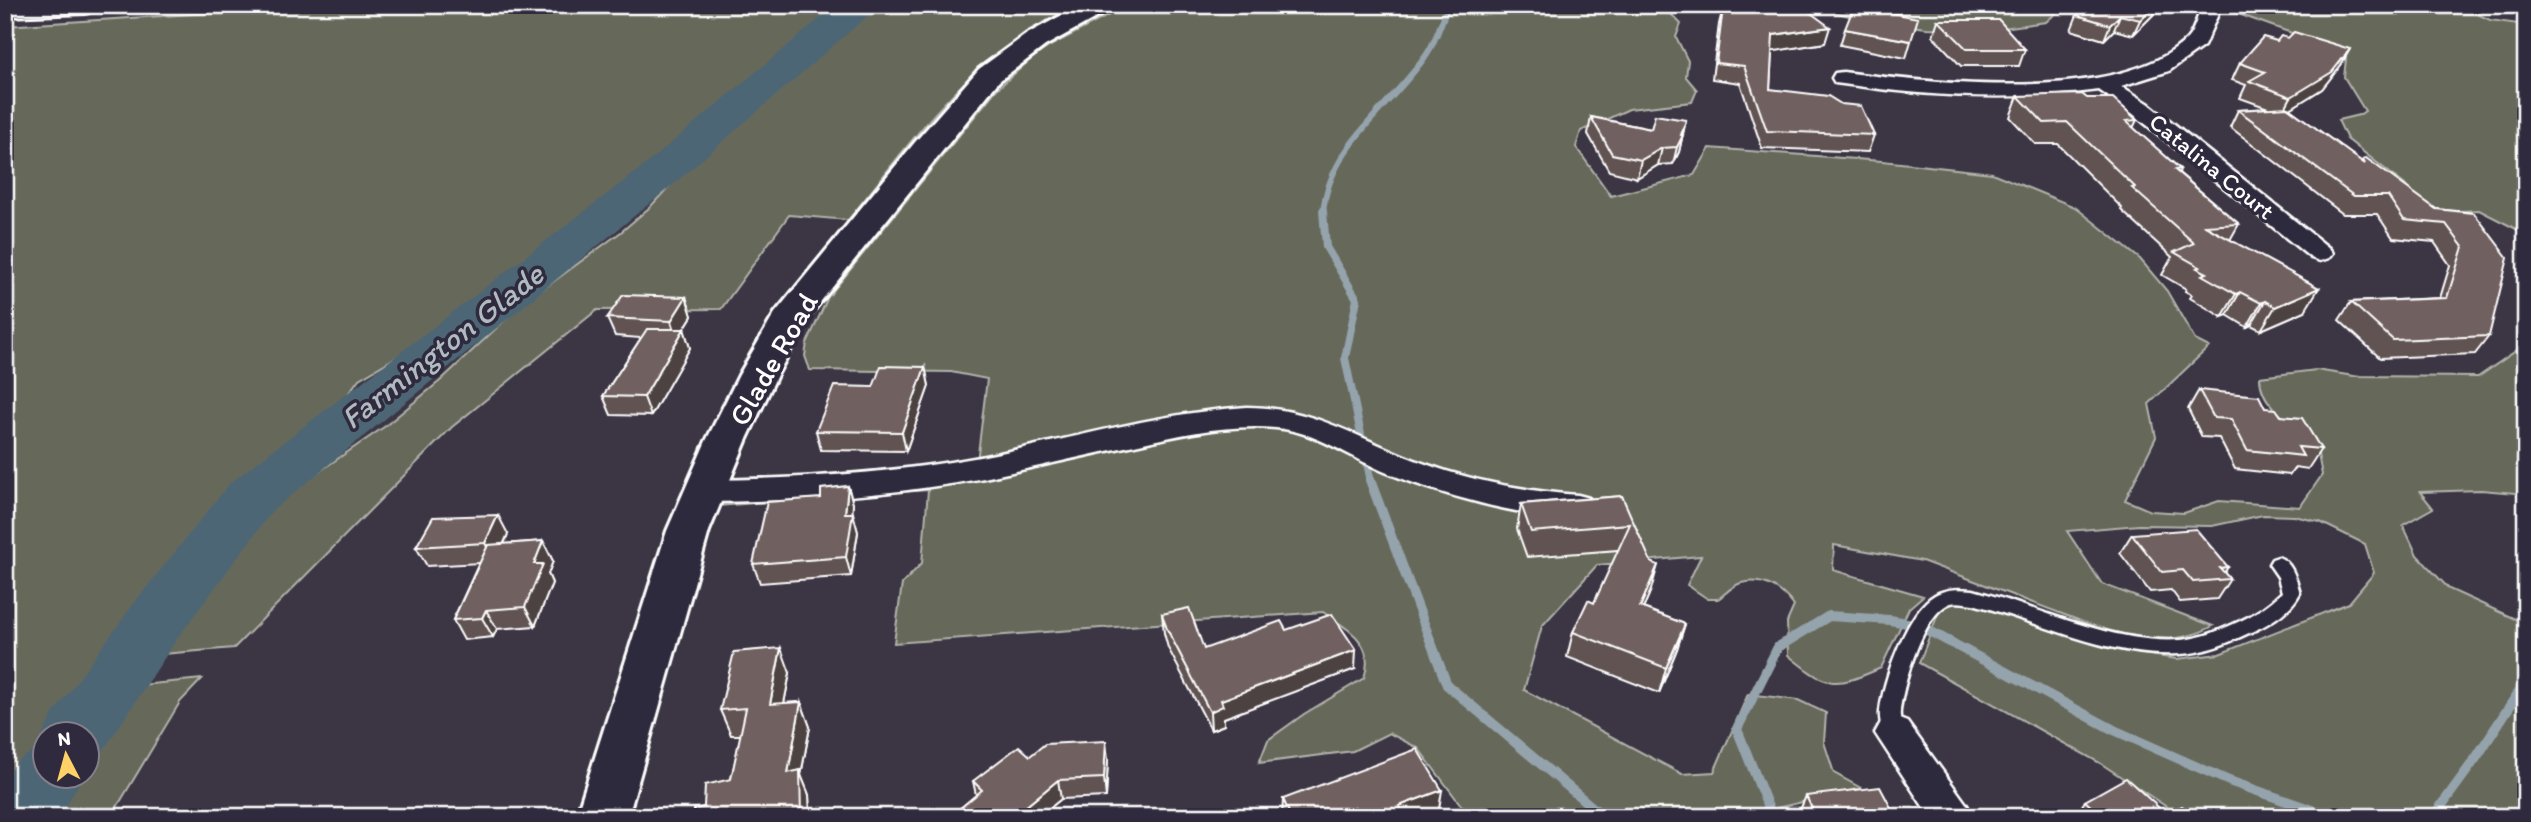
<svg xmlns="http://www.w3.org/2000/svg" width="2531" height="822" font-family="Itim,sans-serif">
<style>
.green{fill:#66685a;stroke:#b2b4ac;stroke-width:2}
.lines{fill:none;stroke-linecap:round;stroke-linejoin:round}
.stream-far2{stroke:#94a3ac;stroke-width:6}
.stream-far1{stroke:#94a3ac;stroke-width:8}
.stream{stroke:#94a3ac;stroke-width:10}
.river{fill:#4d6675;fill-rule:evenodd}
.lane-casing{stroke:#fff;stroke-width:5}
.street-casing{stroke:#fff;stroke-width:5}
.secondary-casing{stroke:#fff;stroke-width:6}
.lane{fill:#2f2a3d;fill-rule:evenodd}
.street{fill:#2f2a3d;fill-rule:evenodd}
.secondary{fill:#2f2a3d;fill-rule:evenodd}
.wall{fill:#605351;stroke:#fff;stroke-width:2}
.shaded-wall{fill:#4e4342;stroke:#fff;stroke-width:2}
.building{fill:#70605e;stroke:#fff;stroke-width:2}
.labels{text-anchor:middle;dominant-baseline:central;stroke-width:7;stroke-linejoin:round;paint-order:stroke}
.far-street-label{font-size:24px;fill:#fff;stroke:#2f2a3d}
.street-label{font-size:30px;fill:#fff;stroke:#2f2a3d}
.water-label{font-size:32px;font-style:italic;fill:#afbac1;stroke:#2f2a3d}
</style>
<rect width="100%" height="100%" fill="#3c3544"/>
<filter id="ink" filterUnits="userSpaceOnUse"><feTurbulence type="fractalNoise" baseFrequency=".0143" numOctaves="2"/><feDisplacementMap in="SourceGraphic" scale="14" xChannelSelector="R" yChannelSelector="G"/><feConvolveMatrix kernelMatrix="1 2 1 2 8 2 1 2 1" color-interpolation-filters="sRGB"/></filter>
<g filter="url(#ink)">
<!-- green -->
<g class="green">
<path d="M333,5H847L781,59L609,210L545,259L471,313L359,379L328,421L231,504L214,532L143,621L65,734H46L45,762L5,816V26Z"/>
<path d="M867,5H1082C1054,20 1024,33 998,53C940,98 895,163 848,220L789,215L721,309L597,310L452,427L234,648L150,655L178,611L231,545L292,490L384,427L440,381L520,306L621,232L650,207L716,136L818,45Z"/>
<path d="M1128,5H1674L1665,8L1681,24L1676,37L1688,61L1686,77L1697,90L1692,102L1629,109L1581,131L1576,147L1611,196L1694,175L1710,148L1882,161L1992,173L2075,207L2140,259L2167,291L2195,340L2209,347L2149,404L2156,437L2125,500L2151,511L2184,513L2219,501L2300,507L2322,475L2315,439C2293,424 2260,407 2260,377L2316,370L2354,376L2478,377L2526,344V494L2481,490L2420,492L2433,508L2403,525L2417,555L2449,589L2526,624V817H2182L2100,763L1919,663L1938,614L1946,605L1962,600L1999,609L2123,651L2177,659L2219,654L2349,603L2374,573L2365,544L2320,522L2294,516L2263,515L2212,526L2139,525L2067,531L2102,584L2213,626C2176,647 2133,638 2094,626L1922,561L1834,545L1833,570L1923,596L1909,608L1881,668C1833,689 1828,688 1788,655L1787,622L1794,606C1782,589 1763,577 1741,583C1733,585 1724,595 1718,599H1708L1687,585L1701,556L1597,565L1542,626L1524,690L1682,774L1714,772L1748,694L1798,700L1826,713L1824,742L1834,773L1861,788L1777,808L1780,817H1470L1418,748L1389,733L1353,751L1259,763L1268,740L1304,714L1364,678C1376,642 1348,630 1323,612L894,643L902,584L922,563L928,490L716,506L727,484L785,485L977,462L987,379L951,372L810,370L805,356L807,343L828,297L996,90L1031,59L1050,46Z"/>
<path d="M1806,5H2065L2046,22L1989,30L1926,28L1861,19Z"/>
<path d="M2230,5H2459L2490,20L2526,25V234L2479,210L2426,213L2405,185L2347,139L2338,120L2359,115L2365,111L2344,77L2346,59L2342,51L2230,11Z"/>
<path d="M202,679L180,702L111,817H43L72,777L88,776V755L131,686Z"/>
</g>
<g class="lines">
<!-- stream-far2 -->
<path class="stream-far2" d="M1323,213C1328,146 1393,105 1427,54C1437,39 1441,21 1449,5"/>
<!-- stream-far1 -->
<path class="stream-far1" d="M1323,211L1326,247L1357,299L1345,358L1371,482"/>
<!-- stream -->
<g class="stream">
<path d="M1370,480L1447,685L1604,817"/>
<path d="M1772,817L1737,729L1778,647L1829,616L1890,620L1918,625L2114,730L2229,781L2332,817"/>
<path d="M2433,817L2476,758L2526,681"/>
</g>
<!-- river -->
<g class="river">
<path d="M836,5H876L871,13L675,183L272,511L179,636L101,754L88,759V734H46V740L43,734L53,714L135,602L230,483L645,165Z"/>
<path d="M46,747V776H83L60,817H5C5,777 4,761 46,747Z"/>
</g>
<defs>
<path id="lane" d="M2278,557C2293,562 2296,580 2300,593C2290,612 2269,624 2251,632C2228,643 2205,653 2180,654C2109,658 2040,622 1973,604C1966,603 1957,601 1951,603C1923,612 1903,685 1900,711C1899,719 1902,726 1904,733L1901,739L1894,741L1887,739C1883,731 1879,721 1880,712C1883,681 1907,611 1935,595C1947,588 1960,589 1973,590C2038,607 2114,645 2181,640C2202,638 2219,631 2238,622C2254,615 2269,605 2282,592L2278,577L2269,564L2272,559Z"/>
<g id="street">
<path d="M2202,5H2222L2204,46L2169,71L2121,86L2148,103L2329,248L2333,253L2329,258L2320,261L2311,258L2132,113L2099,90C2013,101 1928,97 1843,84L1835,83L1832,78L1835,73L1843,72C1928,83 2122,105 2187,39C2194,32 2198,15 2202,5Z"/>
<path d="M1247,407C1312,407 1361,440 1420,462C1471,481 1524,491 1578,495L1589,498L1594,506L1589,514C1544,527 1418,488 1374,467C1343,452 1311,431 1276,428C1230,424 1184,434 1139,444C1088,455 1036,467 984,478C891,496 798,501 704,502L693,499L688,491L693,483L704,480C797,479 889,474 980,457C1069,440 1157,413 1247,407Z"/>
<path d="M1894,717L1907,722L1967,805L1973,817H1930L1875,733L1881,722Z"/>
</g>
<g id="secondary">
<path d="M5,5H99L95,10L86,13L5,16Z"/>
<path d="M1081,5H1114L1110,10L1045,46L999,81L809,316L777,375L746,441L709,531L628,817H576L667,531L706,441L739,375L775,313L916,141L979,69L1027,34Z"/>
</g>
</defs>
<!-- lane casing -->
<use href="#lane" class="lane-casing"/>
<!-- street casing -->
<use href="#street" class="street-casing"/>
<!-- secondary casing -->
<use href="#secondary" class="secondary-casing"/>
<!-- lane -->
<use href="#lane" class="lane"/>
<!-- street -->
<use href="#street" class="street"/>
<!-- secondary -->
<use href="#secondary" class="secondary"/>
</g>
<!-- wall -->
<g class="wall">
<path d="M2083,5H2163L2133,35L2114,30L2104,40L2071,30L2077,15L2083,10Z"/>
<path d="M1723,8L1825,43L1772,51L1770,89L1874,135L1868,152L1762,148L1740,83L1712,79L1719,24Z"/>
<path d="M1938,20L2025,49L2019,66H1961L1933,36Z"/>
<path d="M1845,29L1911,41L1906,58L1840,45Z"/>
<path d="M2240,63L2341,65L2322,89L2290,109L2362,162L2363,160L2436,209L2474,213L2489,336L2475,354L2380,358L2339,320L2351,302L2440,298L2450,265L2434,242L2393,238L2377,214H2343L2230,127L2238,110L2268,108L2240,98L2246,85L2232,80Z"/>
<path d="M2018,96L2087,98L2137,120L2133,128L2180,169L2179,173L2239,224L2230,240L2305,311L2261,330L2251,325L2247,327L2227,315L2222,317L2190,298L2192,295L2185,291L2186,289L2162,275L2172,257L2121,210L2122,208L2058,144H2035L2010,117Z"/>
<path d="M1591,117L1651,129L1686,120L1679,152L1673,164L1658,165L1637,178L1609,171L1588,134Z"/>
<path d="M686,297L692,316L684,329L690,348L651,416L611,415L603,396L641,338L615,336L607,318Z"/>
<path d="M925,367L929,386L906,451L821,450L816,431L873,387Z"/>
<path d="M2199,390L2265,408L2281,416L2321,449L2308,469L2295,467L2290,475L2235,469L2219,438L2202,437L2188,409Z"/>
<path d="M848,486L853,504L852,513L858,532L851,576L760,583L753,564L821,498Z"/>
<path d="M1622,496L1651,590L1643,608L1685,624L1677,649L1659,693L1567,657L1573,632L1594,603L1619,550L1527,557L1517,529L1521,504Z"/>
<path d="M508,534L504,544L543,541L553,561L548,574L552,583L535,626L497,629L493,637L464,640L453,620L479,563L427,566L416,547Z"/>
<path d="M2132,534L2228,567L2224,573L2230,579L2217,599L2180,602L2171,590L2150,592L2120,553Z"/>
<path d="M1162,614L1204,649L1286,630L1355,669L1224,718V725L1211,730L1168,648L1164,633Z"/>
<path d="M790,673L784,703L801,702L810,727L801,775L809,795L810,817H694L731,779L741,735H731L720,710Z"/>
<path d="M1030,756L1108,760L1106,797L1061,799L1039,817H960L958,810L976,795L973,781Z"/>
<path d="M1806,796L1896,817H1797Z"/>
<path d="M1283,799L1439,809L1419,817H1282Z"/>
<path d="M2085,801L2167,815L2195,817H2075Z"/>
</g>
<!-- shaded-wall -->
<g class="shaded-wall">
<path d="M2155,5H2163L2133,35L2140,20Z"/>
<path d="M2120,15L2114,30L2104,40L2110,25Z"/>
<path d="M1830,27L1825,43L1769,52L1773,35Z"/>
<path d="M2350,49L2341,65L2322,89L2282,114L2291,97Z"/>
<path d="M1686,120L1679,152L1673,164L1677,147Z"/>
<path d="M1662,148L1658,165L1637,178L1641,160Z"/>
<path d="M2319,288L2305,311L2261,330L2275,307Z"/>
<path d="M2240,292L2227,315L2222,317L2236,294Z"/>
<path d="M686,297L692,316L677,340L671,321Z"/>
<path d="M2265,301L2251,325L2247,327L2261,303Z"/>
<path d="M684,329L690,348L651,416L644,397Z"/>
<path d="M925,367L929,386L906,451L902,432Z"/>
<path d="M848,486L853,504L852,520L853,513L858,532L851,576L846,557L845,513Z"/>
<path d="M498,515L508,534L495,563L485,543Z"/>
<path d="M543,541L553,561L548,574L552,583L535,626L525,607L534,564Z"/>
<path d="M1658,565L1651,590L1633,632L1640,607Z"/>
<path d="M486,610L497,629L493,637L482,618Z"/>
<path d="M1685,624L1677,649L1659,693L1666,668Z"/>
<path d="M781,648L790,673L779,729L770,704Z"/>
<path d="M1356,650L1355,669L1224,718V725L1211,730L1210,712L1221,700Z"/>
<path d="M801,702L810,727L801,775L809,795L810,817H801L788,773Z"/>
<path d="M1106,741L1108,760L1106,797L1104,778Z"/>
<path d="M1058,780L1061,799L1039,817H1013Z"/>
<path d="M1442,790L1439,809L1419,817H1397L1399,806Z"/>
</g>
<!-- building -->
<g class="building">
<path d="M1739,5H1800L1830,27L1773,35L1770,89L1828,96L1841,104L1861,106L1874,135L1767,131L1744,66L1716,63L1723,8Z"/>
<path d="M2088,5H2155L2140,20L2120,15L2110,25L2077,15Z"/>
<path d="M1854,6L1918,18L1911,41L1845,29Z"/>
<path d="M1938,20H1999L2025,49H1967Z"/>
<path d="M2294,32L2350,49L2332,72L2291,97L2249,81L2265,72L2240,63L2263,37L2277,41L2281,36L2288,38Z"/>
<path d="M2082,94L2087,98H2113L2137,120L2126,121L2180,169L2175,170L2239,224L2205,226L2319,288L2275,307L2265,301L2261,303L2240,292L2236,294L2202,275L2207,273L2197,268L2200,267L2174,252L2194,243L2132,188L2135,187L2067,122L2044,123L2018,96Z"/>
<path d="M2287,107L2365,164L2363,160L2366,158L2436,209L2474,213L2508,258L2489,336L2393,340L2351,302L2447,298L2463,247L2446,224L2404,220L2388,196H2354L2238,110Z"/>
<path d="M1655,115L1686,120L1681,135H1683L1677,147L1662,148L1641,160L1612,154L1591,117L1651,129Z"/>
<path d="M623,295L686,297L671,321L607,318Z"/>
<path d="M647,329H684L644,397L603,396Z"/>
<path d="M881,366L925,367L902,432L816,431L834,386L873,387Z"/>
<path d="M2199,390L2259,396L2265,408L2276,409L2281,416L2302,418L2321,449L2298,447L2303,456L2247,450L2231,419L2214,418Z"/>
<path d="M848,486L845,513H853L846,557L753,564L767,502L821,498V489Z"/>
<path d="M1622,496L1651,562L1658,565L1640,607L1685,624L1666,668L1573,632L1588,600L1594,603L1630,524L1531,532L1521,504Z"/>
<path d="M498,515L485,543L416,547L433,517Z"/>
<path d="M2196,529L2228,567L2220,568L2230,579L2193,582L2183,570L2162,572L2132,534Z"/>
<path d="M543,541L534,564H543L525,607L486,610L482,618L453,620L488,545Z"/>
<path d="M1189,608L1204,649L1281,621L1286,630L1332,614L1356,650L1221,700L1223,706L1210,712L1167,629L1162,614Z"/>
<path d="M781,648L770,704L801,702L788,773L800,770L801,817H694V809L704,807L705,785L731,779L746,708L720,710L734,652Z"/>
<path d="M1106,741L1104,778L1058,780L1013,817H966L958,810L982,790L973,781L1019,746L1030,756L1045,744Z"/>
<path d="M1417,749L1442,790L1399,806L1405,817H1291L1283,799Z"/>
<path d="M2126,778L2167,815L2182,806L2195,817H2103L2085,801Z"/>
<path d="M1880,787L1896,817H1816L1806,796Z"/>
</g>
</g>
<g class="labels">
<!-- far-street labels -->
<g class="far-street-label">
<text transform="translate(2212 166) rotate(39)">Catalina Court</text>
</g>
<!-- street labels -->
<g class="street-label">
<text transform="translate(773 359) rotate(-60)">Glade Road</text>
</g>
<!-- water labels -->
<g class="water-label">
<text transform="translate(442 346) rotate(-38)">Farmington Glade</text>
</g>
</g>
<!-- margin -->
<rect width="2531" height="822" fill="none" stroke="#2f2a3d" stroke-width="28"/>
<rect x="14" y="14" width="2503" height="794" fill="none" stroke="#fff" stroke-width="2.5" filter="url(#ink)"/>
<!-- north arrow -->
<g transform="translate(66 755) rotate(354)"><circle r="33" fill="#2f2a3d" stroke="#827f8b" stroke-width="2"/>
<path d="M0-5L12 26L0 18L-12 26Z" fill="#ffd166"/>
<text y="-10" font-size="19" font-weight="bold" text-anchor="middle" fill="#ffffff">N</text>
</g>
</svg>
